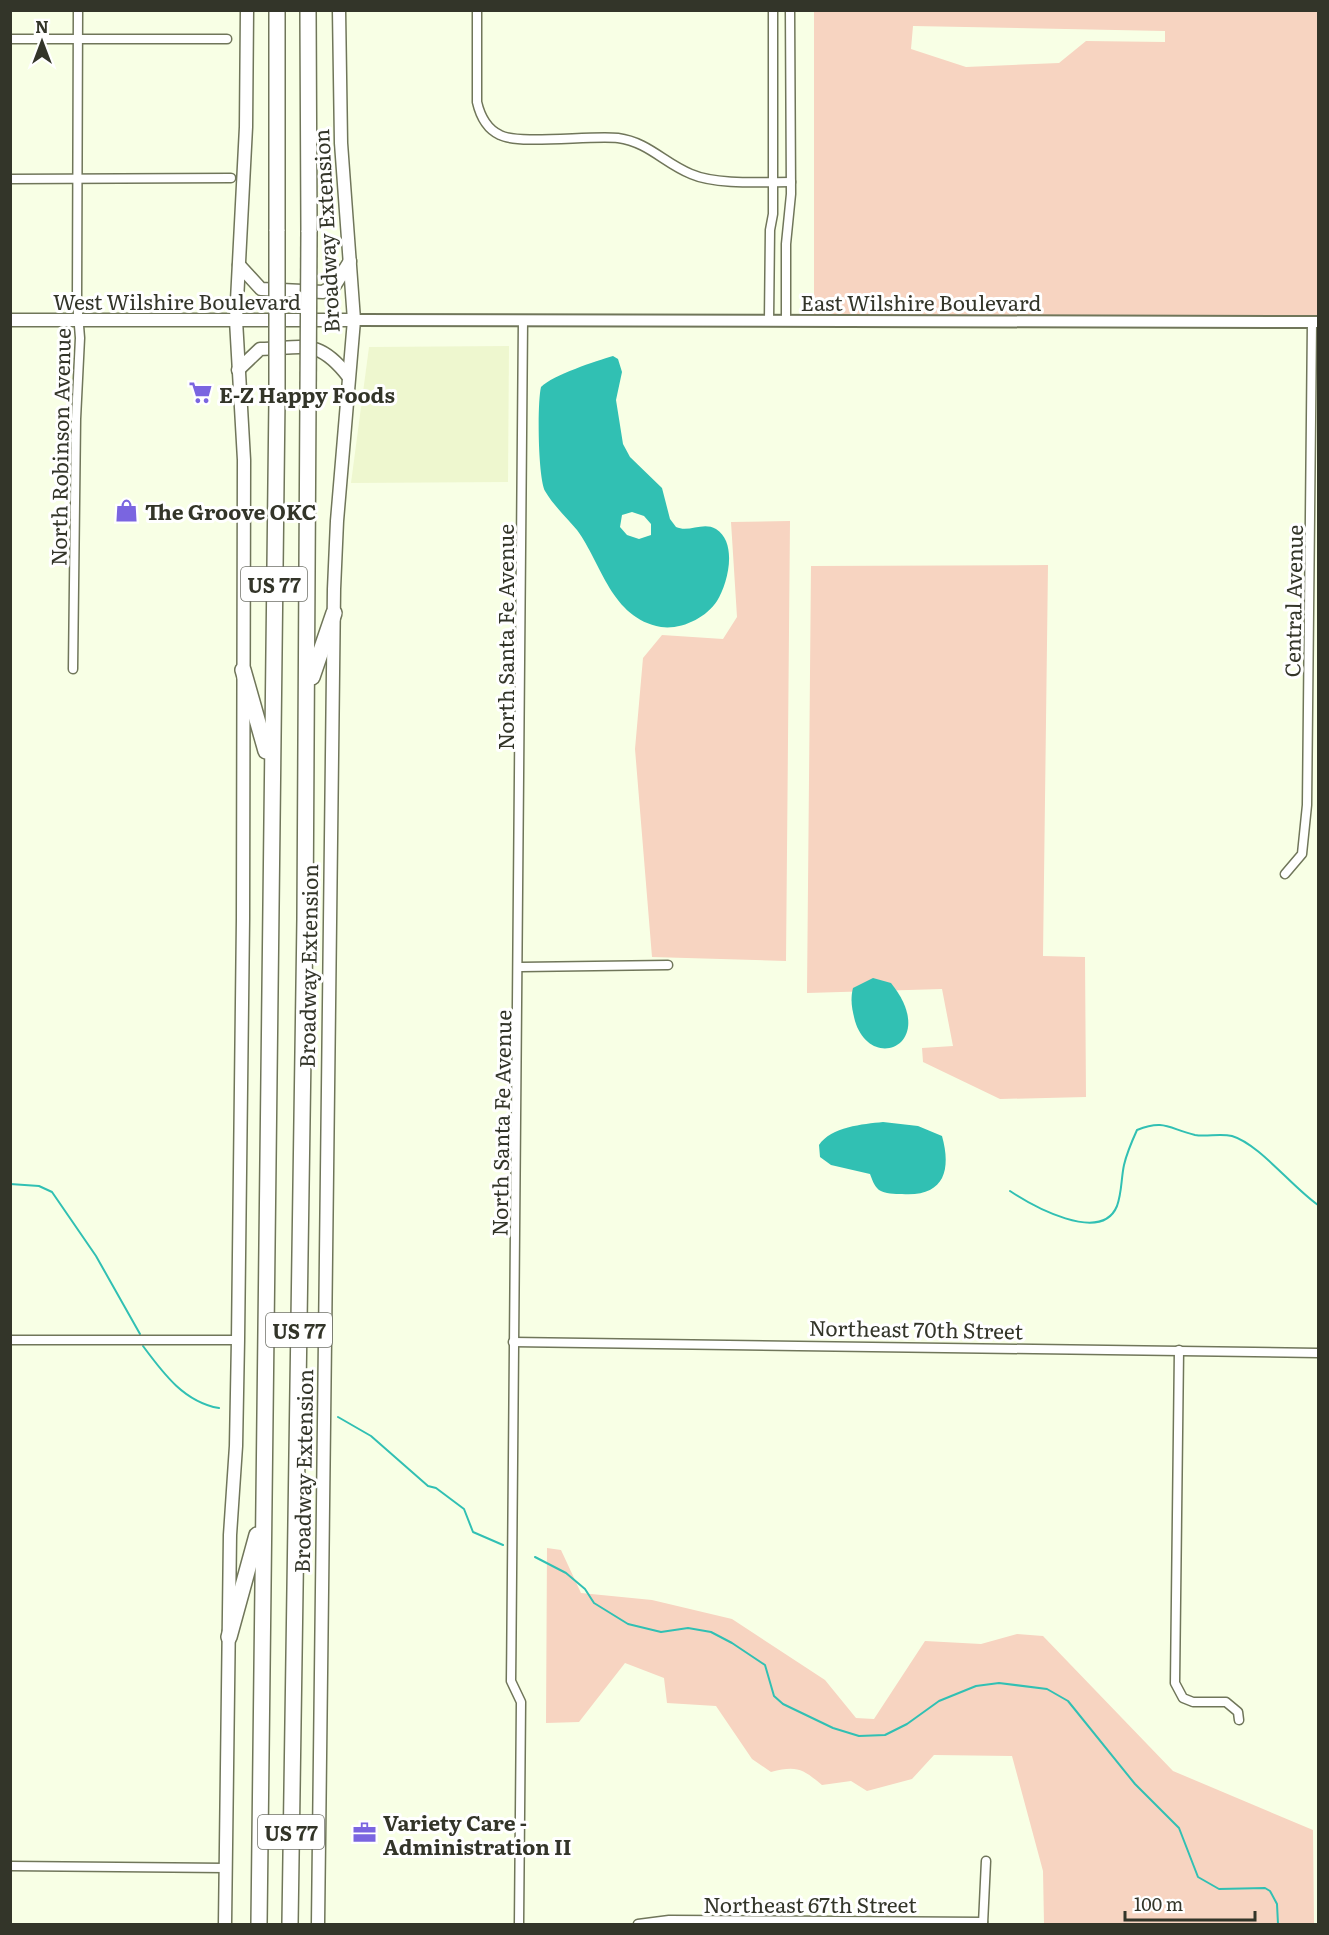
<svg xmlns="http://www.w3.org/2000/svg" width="1329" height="1935" font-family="Literata,serif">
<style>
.built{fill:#eef7cf}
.green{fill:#f7d4c1;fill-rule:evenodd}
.water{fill:#31c0b3;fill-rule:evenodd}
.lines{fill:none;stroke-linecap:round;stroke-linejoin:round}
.stream{stroke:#31c0b3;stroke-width:2}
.minor-casing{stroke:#70765a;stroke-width:11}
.tertiary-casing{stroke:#70765a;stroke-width:14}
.secondary-casing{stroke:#70765a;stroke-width:15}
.motorway-casing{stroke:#70765a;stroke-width:18}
.minor{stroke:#fff;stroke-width:8}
.tertiary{stroke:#fff;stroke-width:10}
.secondary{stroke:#fff;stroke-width:12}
.motorway{stroke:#fff;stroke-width:15}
.motorway-bridge-casing{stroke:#70765a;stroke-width:18;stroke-linecap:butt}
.motorway-bridge{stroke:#fff;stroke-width:15}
.labels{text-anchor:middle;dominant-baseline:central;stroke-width:6;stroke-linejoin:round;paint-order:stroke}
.shield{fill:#fff;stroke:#707269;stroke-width:1.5}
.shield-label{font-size:20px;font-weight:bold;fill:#333529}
.street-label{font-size:21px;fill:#333529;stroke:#fff}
.poi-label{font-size:21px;font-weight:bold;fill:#333529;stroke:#fff;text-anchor:start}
</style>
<rect width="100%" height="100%" fill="#f8ffe5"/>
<!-- built -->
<path class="built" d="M509,346L508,482L351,483L369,347Z"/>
<!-- green -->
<g class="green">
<path d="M814,11H1318V316L814,315ZM913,26L1165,31V42L1086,41L1059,63L966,67L911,49Z"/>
<path d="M790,521L786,961L652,957L635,749L643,658L662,635L723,639L737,617L731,522Z"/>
<path d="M1048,565L1043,956L1085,957L1086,1097L1000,1099L923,1062L922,1048L953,1046L942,989L807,993L811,566Z"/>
<path d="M547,1548L561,1550L581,1593L652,1600L732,1619L825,1680L856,1718L874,1719L925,1641L981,1644L1017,1634L1043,1636L1173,1771L1313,1830L1314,1924H1044L1043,1871L1012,1756L934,1755L912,1779L867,1791L851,1781L822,1785C803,1769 797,1765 771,1772L752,1759L716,1706L667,1703L664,1678L625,1663L579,1722L546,1723Z"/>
</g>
<!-- water -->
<g class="water">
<path d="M613,356L618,359L622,372L616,400L623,444L630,457L662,488L670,519L676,527C689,533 703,521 716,529C738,543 728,583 717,601C706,618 681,630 661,627C611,618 602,564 577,530C567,518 553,505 545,491C538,477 537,404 541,387C553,375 596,361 613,356ZM632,512L644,516L651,524V535L639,539L627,535L620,527L622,515Z"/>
<path d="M873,978L891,983C940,1044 871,1074 855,1021C852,1009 850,1000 853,988Z"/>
<path d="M883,1122L918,1126L942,1136C952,1172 943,1197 902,1194C895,1194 885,1194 879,1190C874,1186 872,1179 870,1174L831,1165L820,1157L819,1145C831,1127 863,1124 883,1122Z"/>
</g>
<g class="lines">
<!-- stream -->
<g class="stream">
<path d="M10,1184L39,1186L52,1192L96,1256L140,1334"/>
<path d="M1010,1191C1031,1205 1101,1245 1117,1206C1122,1192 1121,1179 1124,1165C1127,1152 1132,1141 1137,1130C1165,1119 1169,1129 1195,1135C1207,1137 1220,1133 1232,1136C1259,1144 1292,1187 1318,1205"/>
<path d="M143,1346C163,1373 184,1402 219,1408"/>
<path d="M338,1417L371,1436L428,1486L436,1488L464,1509L473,1532L503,1545"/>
<path d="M535,1557L566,1573L585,1589L594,1603L628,1624L661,1632L688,1628L711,1632L732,1643L765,1665L774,1696L783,1704L833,1728L859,1736L885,1735L907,1724L939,1701L976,1686L999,1683L1047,1689L1068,1701L1135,1784L1179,1828L1198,1877L1219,1889L1265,1888L1270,1891L1277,1904L1278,1924"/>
</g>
<defs>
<g id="minor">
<path d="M477,10V102C480,115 487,129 500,135C519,145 591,135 618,138C648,142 664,163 691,174C716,185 763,182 791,182"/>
<path d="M10,39H227"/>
<path d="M10,179L231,178"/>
<path d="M769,320L770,230L773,214V10"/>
<path d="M786,320V244L791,194L790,10"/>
<path d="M73,669L76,419L80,338L77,301L78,10"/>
<path d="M1285,874L1302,854L1307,805L1312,322"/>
<path d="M521,967L668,965"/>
<path d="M10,1340H238"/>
<path d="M513,1342L1318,1353"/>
<path d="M1179,1350L1175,1683L1183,1698L1193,1702H1226L1238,1712L1239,1720"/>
<path d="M10,1866L226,1868"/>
<path d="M519,1924L521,1702L511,1681C516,1227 523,773 523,320"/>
<path d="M638,1924L669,1920L983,1922"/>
<path d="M983,1924L986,1861"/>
</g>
<path id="tertiary" d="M354,320L1318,322"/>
<g id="secondary">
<path d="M239,265L261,289L323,292L335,285L350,261"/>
<path d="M10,320H354"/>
<path d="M238,370L260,349C305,348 318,338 348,376"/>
<path d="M225,1924L230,1535L236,1446L238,1340L243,919L244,460L236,320L246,127L247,10"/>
<path d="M318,1924L334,589L337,521L354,320L341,143L339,10"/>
</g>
<g id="motorway">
<path d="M277,10V231"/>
<path d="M308,10L309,232"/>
<path d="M243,670L266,751"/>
<path d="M312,677L334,613"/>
<path d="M229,1637L257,1535"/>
<path d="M259,1924L277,398"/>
<path d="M290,1924L305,919L308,398"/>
</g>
</defs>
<!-- minor casing -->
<use href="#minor" class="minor-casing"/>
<!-- tertiary casing -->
<use href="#tertiary" class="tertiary-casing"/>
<!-- secondary casing -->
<use href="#secondary" class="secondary-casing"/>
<!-- motorway casing -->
<use href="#motorway" class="motorway-casing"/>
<!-- minor -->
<use href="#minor" class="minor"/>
<!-- tertiary -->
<use href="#tertiary" class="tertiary"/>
<!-- secondary -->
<use href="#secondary" class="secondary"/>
<!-- motorway -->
<use href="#motorway" class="motorway"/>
<defs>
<g id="motorway-bridge">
<path d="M277,398V231"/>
<path d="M308,398L309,232"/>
</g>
</defs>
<!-- motorway-bridge casing -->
<use href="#motorway-bridge" class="motorway-bridge-casing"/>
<!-- motorway-bridge -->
<use href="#motorway-bridge" class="motorway-bridge"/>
</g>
<!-- icons -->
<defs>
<symbol id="supermarket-bare" viewBox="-9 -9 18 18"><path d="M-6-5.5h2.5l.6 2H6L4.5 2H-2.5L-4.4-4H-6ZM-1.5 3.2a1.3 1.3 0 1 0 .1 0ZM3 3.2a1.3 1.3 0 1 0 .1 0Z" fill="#7a65e0" stroke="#fff" stroke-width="2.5" paint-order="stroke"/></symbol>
<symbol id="shop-bare" viewBox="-9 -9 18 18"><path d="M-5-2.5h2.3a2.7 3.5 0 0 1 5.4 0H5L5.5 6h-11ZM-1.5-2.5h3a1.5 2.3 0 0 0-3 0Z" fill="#7a65e0" stroke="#fff" stroke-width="2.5" paint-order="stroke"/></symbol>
<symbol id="office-bare" viewBox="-9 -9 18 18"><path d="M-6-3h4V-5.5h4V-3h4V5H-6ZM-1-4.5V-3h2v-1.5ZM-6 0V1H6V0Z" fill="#7a65e0" stroke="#fff" stroke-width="2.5" paint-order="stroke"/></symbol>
</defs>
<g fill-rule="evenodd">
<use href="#supermarket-bare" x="184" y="376" width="33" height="33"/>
<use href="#shop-bare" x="110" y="494" width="33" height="33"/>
<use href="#office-bare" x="348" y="1816" width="33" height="33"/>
</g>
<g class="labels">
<!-- shield labels -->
<g class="shield">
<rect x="241" y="567" width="66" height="34" rx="4.5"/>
<rect x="266" y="1313" width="66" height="34" rx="4.5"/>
<rect x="258" y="1815" width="66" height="34" rx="4.5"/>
</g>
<g class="shield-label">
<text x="274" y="584">US 77</text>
<text x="299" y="1330">US 77</text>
<text x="291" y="1832">US 77</text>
</g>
<!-- street labels -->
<g class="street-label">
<text transform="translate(325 231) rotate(-93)">Broadway Extension</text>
<text x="177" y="300">West Wilshire Boulevard</text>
<text x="921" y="301">East Wilshire Boulevard</text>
<text transform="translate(59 447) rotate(-89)">North Robinson Avenue</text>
<text transform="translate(1292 601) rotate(-89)">Central Avenue</text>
<text transform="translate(504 637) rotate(-90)">North Santa Fe Avenue</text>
<text transform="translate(307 966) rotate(-89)">Broadway Extension</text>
<text transform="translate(500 1123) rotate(-89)">North Santa Fe Avenue</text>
<text transform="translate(916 1328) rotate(1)">Northeast 70th Street</text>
<text transform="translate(302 1471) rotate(-89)">Broadway Extension</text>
<text x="810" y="1903">Northeast 67th Street</text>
</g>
<!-- poi labels -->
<g class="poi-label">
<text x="219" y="393">E-Z Happy Foods</text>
<text x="145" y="510">The Groove OKC</text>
<text x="383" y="1821">Variety Care -<tspan x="383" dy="24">Administration II</tspan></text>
</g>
</g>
<!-- border -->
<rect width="1329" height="1935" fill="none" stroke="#333529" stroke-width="24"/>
<!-- north arrow -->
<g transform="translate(42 42)" stroke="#ffffff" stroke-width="4.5" paint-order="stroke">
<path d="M0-4.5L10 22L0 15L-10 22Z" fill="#333529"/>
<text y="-9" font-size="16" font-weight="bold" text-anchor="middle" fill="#333529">N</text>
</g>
<!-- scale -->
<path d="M1125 1911v9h130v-9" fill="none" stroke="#333529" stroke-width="3"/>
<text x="1134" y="1911" font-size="18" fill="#333529" stroke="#ffffff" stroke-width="4.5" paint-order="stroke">100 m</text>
</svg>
